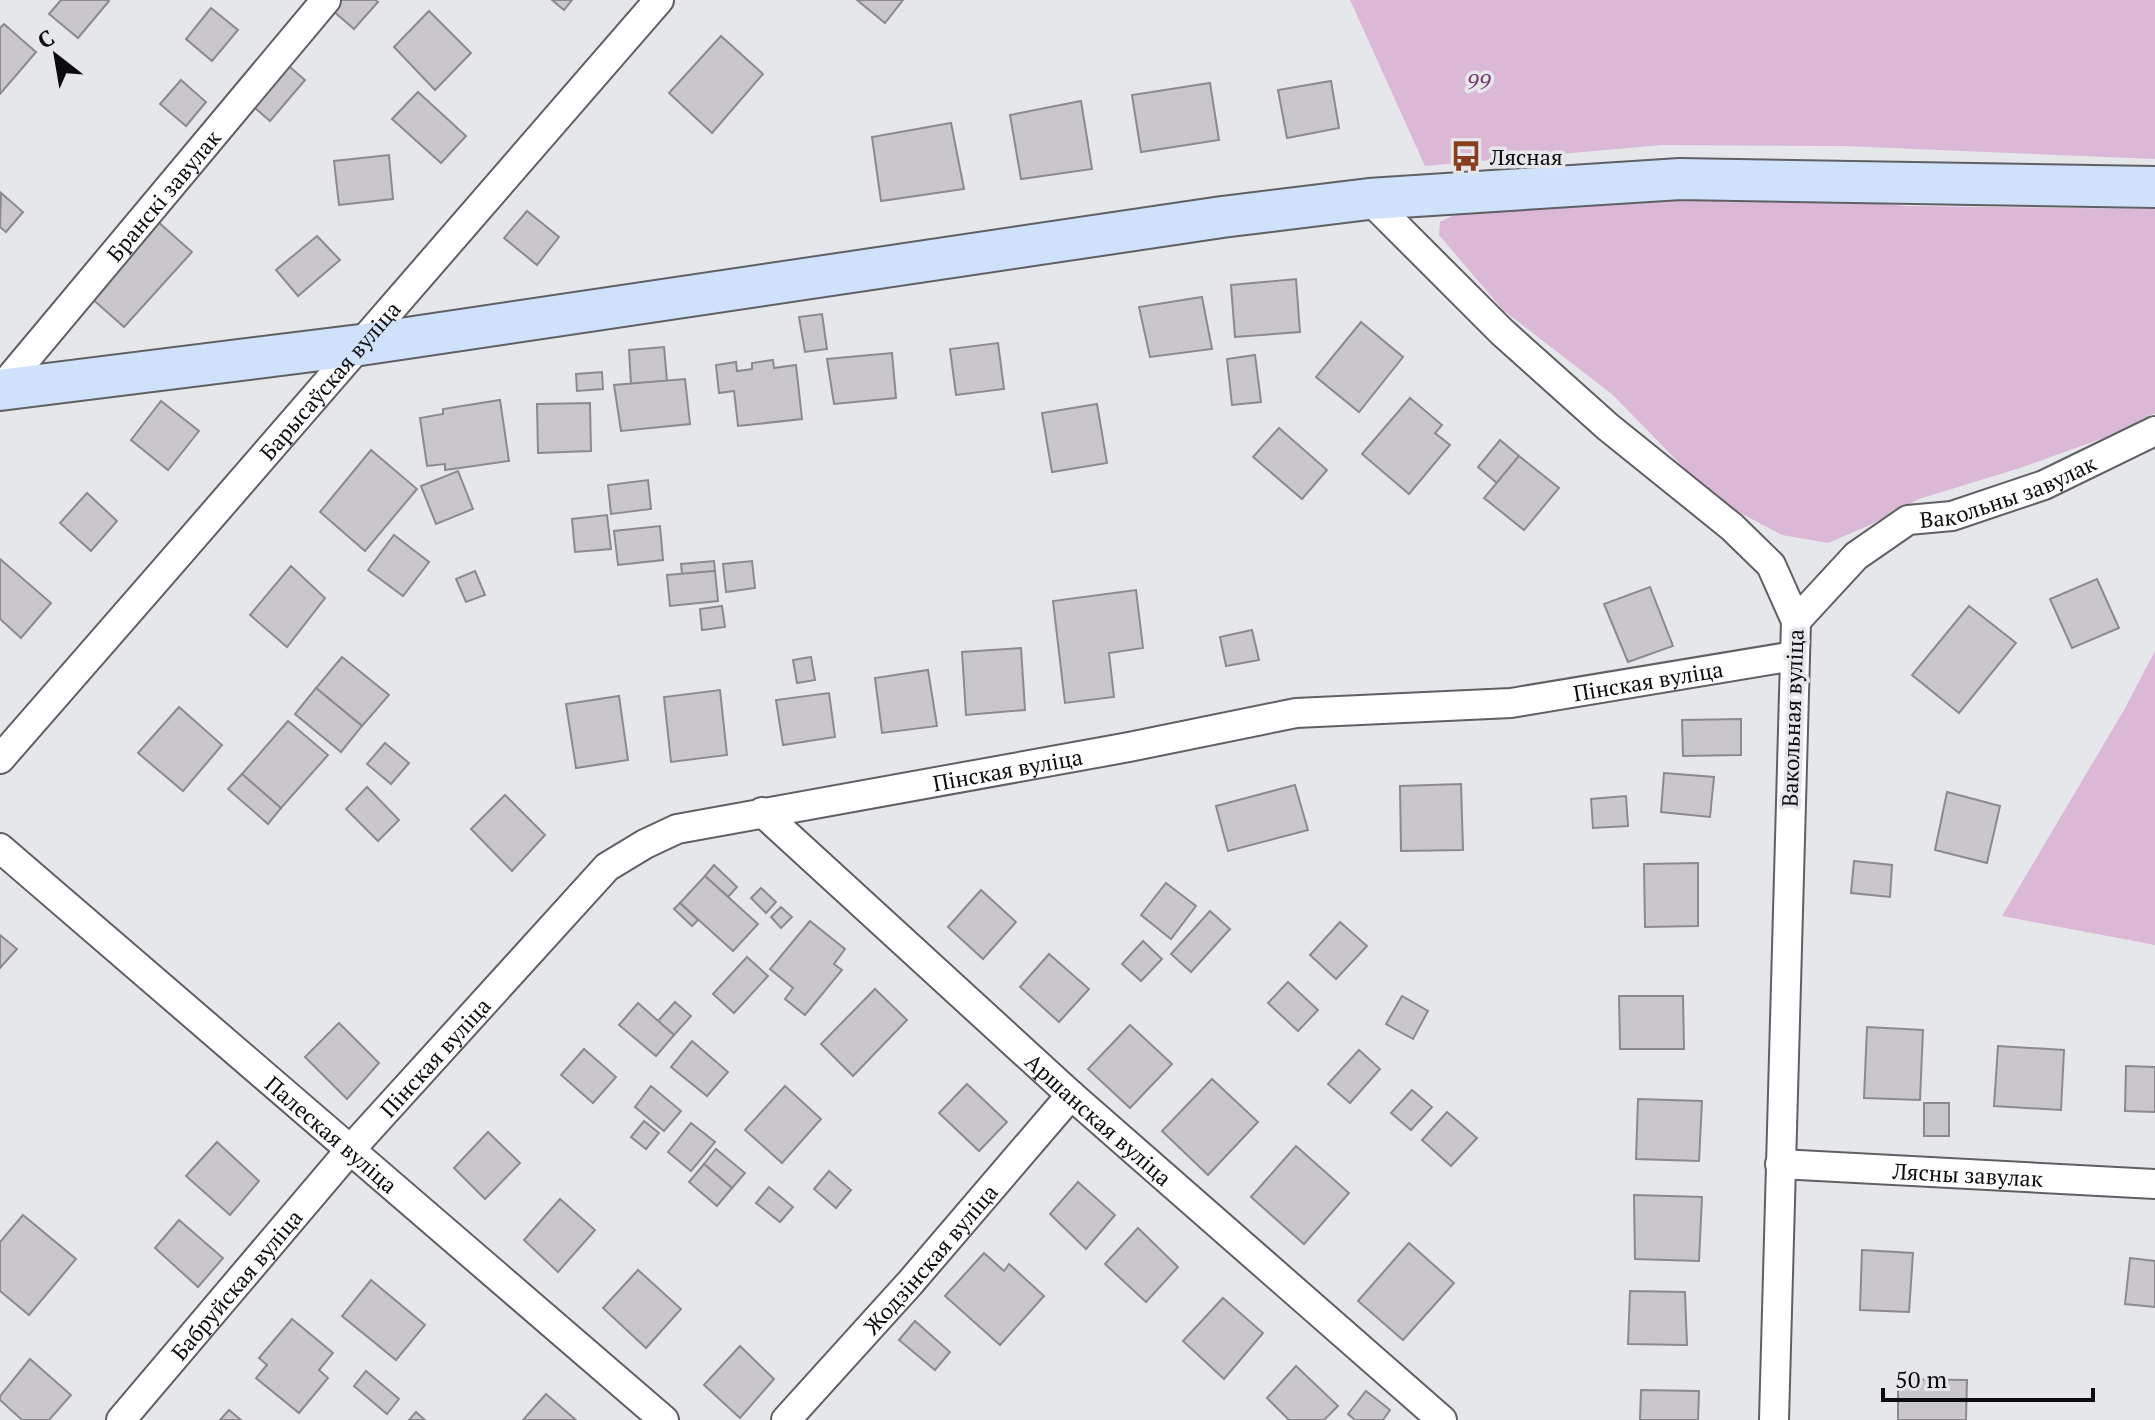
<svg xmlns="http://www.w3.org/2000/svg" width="2155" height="1420" font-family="'PT Serif',serif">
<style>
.green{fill:#dab8d6}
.building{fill:#c9c7cc;stroke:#8c8a8e;stroke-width:2}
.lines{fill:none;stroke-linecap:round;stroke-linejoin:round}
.street-casing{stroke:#606064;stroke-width:32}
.secondary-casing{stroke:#606064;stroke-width:44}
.street{stroke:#fff;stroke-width:28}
.secondary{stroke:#cfe1fb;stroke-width:40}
.labels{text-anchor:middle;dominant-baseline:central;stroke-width:7;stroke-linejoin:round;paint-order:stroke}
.park-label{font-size:22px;font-style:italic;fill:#763571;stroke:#e6e7eb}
.poi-label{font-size:22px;fill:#0c0c0e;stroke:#e6e7eb;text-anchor:start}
.street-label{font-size:22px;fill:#0c0c0e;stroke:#e6e7eb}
</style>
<rect width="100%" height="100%" fill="#e6e7eb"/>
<!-- green -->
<g class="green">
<path d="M1350,0H2155V159L1843,146L1662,145L1425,166Z"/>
<path d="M1783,193L1905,206L2155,209V413L2106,437L2023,467L1919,499L1870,525L1828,543L1782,535L1733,509L1684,468L1613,395L1503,310L1439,235L1440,222L1458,213L1494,207Z"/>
<path d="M2155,651V945L2002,916L2124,710Z"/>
</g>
<!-- building -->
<g class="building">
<path d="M61,0H108L109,1L78,38L49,14Z"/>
<path d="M341,0H375L378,2L354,29L332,10Z"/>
<path d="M552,0H572L564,10Z"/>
<path d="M857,0H903L885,23Z"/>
<path d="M211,8L238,30L212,61L186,39Z"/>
<path d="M429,11L471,53L435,90L394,47Z"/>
<path d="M4,24L36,52L0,94V28Z"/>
<path d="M721,36L763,74L712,133L669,93Z"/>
<path d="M283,61L305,80L270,121L248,102Z"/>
<path d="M181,80L206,102L186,126L160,104Z"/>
<path d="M1331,81L1339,128L1287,138L1278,90Z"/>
<path d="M1210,83L1219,140L1141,152L1132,95Z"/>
<path d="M418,92L466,136L441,163L392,119Z"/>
<path d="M1081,101L1092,169L1021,179L1010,115Z"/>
<path d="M951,123L964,189L881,201L872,137Z"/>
<path d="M389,155L393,199L339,205L334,161Z"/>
<path d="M1,193L23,212L6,232L0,227Z"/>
<path d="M527,211L559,237L537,265L504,238Z"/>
<path d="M157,221L192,252L124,327L90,297Z"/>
<path d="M317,236L340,260L298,296L276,270Z"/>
<path d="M1296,279L1300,332L1235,337L1231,285Z"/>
<path d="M1202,297L1212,349L1150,357L1139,307Z"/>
<path d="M822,314L827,349L805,352L799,317Z"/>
<path d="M1361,322L1403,357L1359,412L1316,377Z"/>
<path d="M998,343L1004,389L956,395L950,349Z"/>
<path d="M664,347L667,381L631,384L629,350Z"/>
<path d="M892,353L896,398L834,404L827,359Z"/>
<path d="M1255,355L1261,402L1232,405L1227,359Z"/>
<path d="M773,360L774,368L796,365L802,419L738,426L734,391L719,393L716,365L736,362L737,371L752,369V363Z"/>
<path d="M602,372L603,389L577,391L576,374Z"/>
<path d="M685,379L690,424L621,431L614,385Z"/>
<path d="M1410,398L1442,425L1435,433L1450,445L1409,494L1362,454Z"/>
<path d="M500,400L509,461L445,470V464L427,466L420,418L443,414V409Z"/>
<path d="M161,401L199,431L168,470L131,440Z"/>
<path d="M590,403L591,451L538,453L537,404Z"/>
<path d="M1097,404L1107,463L1052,472L1042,413Z"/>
<path d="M1279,428L1327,470L1302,499L1253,457Z"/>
<path d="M1500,440L1519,456L1497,483L1478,467Z"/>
<path d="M371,450L417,489L365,551L320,512Z"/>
<path d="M1519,456L1559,488L1524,530L1484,498Z"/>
<path d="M458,471L473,509L436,524L421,486Z"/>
<path d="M648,480L651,509L611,514L608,485Z"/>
<path d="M87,493L117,521L91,551L60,523Z"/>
<path d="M607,515L611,549L575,552L572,519Z"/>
<path d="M660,526L663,560L618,565L614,531Z"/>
<path d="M394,535L429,562L403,596L368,570Z"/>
<path d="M0,559L51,603L21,638L0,619Z"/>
<path d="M714,561L715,571L682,574L681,564Z"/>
<path d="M752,561L755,588L726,592L723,564Z"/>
<path d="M291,566L325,598L287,647L250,615Z"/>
<path d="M475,571L485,595L466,602L456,579Z"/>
<path d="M715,571L718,601L670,606L667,575Z"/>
<path d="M2097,579L2119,628L2072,648L2050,599Z"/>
<path d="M1650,587L1673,646L1628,662L1604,604Z"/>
<path d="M1136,590L1143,648L1109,653L1114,697L1065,703L1053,601Z"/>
<path d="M722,606L725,627L702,630L700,609Z"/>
<path d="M1969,606L2016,643L1959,713L1912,675Z"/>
<path d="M1252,630L1259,660L1226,666L1220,637Z"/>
<path d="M1021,648L1025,710L966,715L962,652Z"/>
<path d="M342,657L389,695L362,726L316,688Z"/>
<path d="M811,657L815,680L797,683L793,660Z"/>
<path d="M928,670L937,726L882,733L875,678Z"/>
<path d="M316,688L362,726L341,752L295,714Z"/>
<path d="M720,690L727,755L671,762L664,697Z"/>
<path d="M829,693L835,737L783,745L776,700Z"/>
<path d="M619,696L628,760L576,768L566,704Z"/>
<path d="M179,707L222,745L183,791L138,753Z"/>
<path d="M1741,719V755L1683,756L1682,720Z"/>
<path d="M288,721L328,755L281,808L242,774Z"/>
<path d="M385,743L409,763L391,784L367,764Z"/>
<path d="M1664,773L1714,777L1710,817L1661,812Z"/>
<path d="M242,774L281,808L268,824L228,789Z"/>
<path d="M1461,784L1463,850L1401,851L1400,786Z"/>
<path d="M1295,785L1308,830L1228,851L1216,806Z"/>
<path d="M367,787L399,820L378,841L346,809Z"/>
<path d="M1947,792L2000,806L1987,863L1935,850Z"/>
<path d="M505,795L545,835L512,871L471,829Z"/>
<path d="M1626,796L1628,826L1593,828L1591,799Z"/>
<path d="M1854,861L1892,865L1890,897L1851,893Z"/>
<path d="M1698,863V926L1645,927L1644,864Z"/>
<path d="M714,865L737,887L728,897L705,876Z"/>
<path d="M705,876L758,924L733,951L680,903Z"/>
<path d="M1166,883L1196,906L1171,939L1141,915Z"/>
<path d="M761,888L776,902L766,913L751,898Z"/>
<path d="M981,890L1016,922L983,959L948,927Z"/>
<path d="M680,903L698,920L692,926L674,909Z"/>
<path d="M781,907L792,917L781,928L771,917Z"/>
<path d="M1210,911L1230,929L1191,972L1171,954Z"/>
<path d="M810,921L845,949L834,964L842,970L805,1015L785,999L793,988L770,969Z"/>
<path d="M1340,922L1367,946L1336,979L1310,955Z"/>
<path d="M0,935L17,949L0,968Z"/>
<path d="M1143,941L1162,959L1141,981L1122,964Z"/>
<path d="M1049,954L1089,989L1059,1022L1020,987Z"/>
<path d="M747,957L768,976L734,1013L713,994Z"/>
<path d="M1288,982L1318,1010L1298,1031L1268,1003Z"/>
<path d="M875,989L907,1020L853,1076L821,1044Z"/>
<path d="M1402,996L1428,1011L1413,1039L1386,1024Z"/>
<path d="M1619,996H1683L1684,1049H1620Z"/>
<path d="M675,1002L691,1016L674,1035L658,1021Z"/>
<path d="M638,1003L674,1035L656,1056L619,1025Z"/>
<path d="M339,1023L379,1063L347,1099L305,1057Z"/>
<path d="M1130,1025L1172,1064L1130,1108L1088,1069Z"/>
<path d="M1867,1027L1923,1030L1920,1100L1864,1098Z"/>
<path d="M692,1041L728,1072L707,1096L671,1067Z"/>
<path d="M1998,1046L2064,1050L2061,1110L1994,1106Z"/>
<path d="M584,1049L616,1077L593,1103L561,1075Z"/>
<path d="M1359,1050L1380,1069L1350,1103L1328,1084Z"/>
<path d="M2126,1066L2155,1067V1112L2125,1111Z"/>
<path d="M1212,1079L1258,1122L1208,1175L1162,1131Z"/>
<path d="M967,1084L1007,1122L979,1151L939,1113Z"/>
<path d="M651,1086L681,1111L664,1131L635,1107Z"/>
<path d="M785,1086L821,1119L782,1163L745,1130Z"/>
<path d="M1412,1090L1432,1107L1411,1130L1391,1113Z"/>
<path d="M1638,1099L1702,1101L1699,1161L1636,1159Z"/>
<rect x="1924" y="1103" width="25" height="33"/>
<path d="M1447,1112L1477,1138L1451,1166L1422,1140Z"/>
<path d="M644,1121L659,1133L646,1149L631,1137Z"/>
<path d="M691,1123L715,1142L691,1171L668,1152Z"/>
<path d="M488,1132L520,1163L485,1199L454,1168Z"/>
<path d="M217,1142L259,1181L230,1215L186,1176Z"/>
<path d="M1296,1146L1349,1193L1304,1244L1251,1197Z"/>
<path d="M716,1149L745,1173L732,1188L704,1164Z"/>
<path d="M704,1164L732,1188L717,1206L689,1182Z"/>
<path d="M829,1171L851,1190L836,1208L814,1189Z"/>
<path d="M1078,1182L1115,1215L1086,1249L1050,1214Z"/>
<path d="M769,1187L793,1207L780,1222L756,1203Z"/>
<path d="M1634,1195L1702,1197L1699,1261L1635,1259Z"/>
<path d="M560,1199L595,1230L558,1272L524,1240Z"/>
<path d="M23,1215L76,1259L29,1315L0,1291V1242Z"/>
<path d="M179,1220L223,1258L198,1287L155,1248Z"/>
<path d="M1138,1228L1178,1267L1146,1302L1105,1264Z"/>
<path d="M1409,1243L1454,1283L1403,1340L1358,1301Z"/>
<path d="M1862,1250L1913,1253L1909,1312L1860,1310Z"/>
<path d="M984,1253L1004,1271L1009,1264L1044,1296L1000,1345L945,1296Z"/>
<path d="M2130,1258L2155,1261V1307L2125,1304Z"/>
<path d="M638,1270L681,1309L646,1348L603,1308Z"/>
<path d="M371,1280L425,1325L396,1360L342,1316Z"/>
<path d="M1630,1291L1685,1292L1687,1345L1628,1344Z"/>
<path d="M1223,1298L1263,1333L1224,1379L1183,1341Z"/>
<path d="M292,1319L333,1353L319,1370L328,1378L299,1413L256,1378L267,1365L259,1358Z"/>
<path d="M915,1321L950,1352L935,1370L899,1340Z"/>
<path d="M740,1346L774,1379L740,1418L704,1385Z"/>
<path d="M30,1359L71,1395L49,1420H22L0,1400V1396Z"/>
<path d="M1296,1366L1338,1406L1324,1420H1289L1267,1398Z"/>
<path d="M366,1371L399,1399L387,1414L354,1386Z"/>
<path d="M1898,1379L1967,1380L1966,1420H1898Z"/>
<path d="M1641,1390L1699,1391L1698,1420H1640Z"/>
<path d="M1366,1391L1390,1410L1383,1420H1355L1348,1414Z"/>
<path d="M546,1394L576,1420H523Z"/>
<path d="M229,1410L241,1420H220Z"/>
<path d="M416,1412L425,1420H409Z"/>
</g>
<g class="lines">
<defs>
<g id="street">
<path d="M1369,199L1502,332L1608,427L1732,527L1771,565L1796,621L1774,1420"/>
<path id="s1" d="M0,390L326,0"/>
<path id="s2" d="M1796,621L1856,556L1908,520L1952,516L2044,485L2155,431"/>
<path id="s3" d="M0,759C221,507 439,252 659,0"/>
<path id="s4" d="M762,812L1071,1095L1442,1420"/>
<path id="s5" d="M0,848L664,1420"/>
<path id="s6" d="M1780,1164L2155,1184"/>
<path id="s7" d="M121,1420L350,1150L607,867L645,844L677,829L1129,747L1296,713L1511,703L1794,656"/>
<path id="s8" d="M786,1420L910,1283L1071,1095"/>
</g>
<path id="secondary" d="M0,390L360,345L1222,217L1369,199L1680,179L2155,187"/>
</defs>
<!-- street casing -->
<use href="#street" class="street-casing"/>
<!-- secondary casing -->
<use href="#secondary" class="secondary-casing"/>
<!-- street -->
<use href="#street" class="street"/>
<!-- secondary -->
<use href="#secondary" class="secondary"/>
</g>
<!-- icons -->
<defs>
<symbol id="bus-bare" viewBox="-9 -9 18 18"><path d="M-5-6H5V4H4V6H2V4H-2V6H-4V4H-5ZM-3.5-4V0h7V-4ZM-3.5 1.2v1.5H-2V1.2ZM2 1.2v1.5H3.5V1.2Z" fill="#873f20" stroke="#e6e7eb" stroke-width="2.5" paint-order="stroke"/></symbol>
</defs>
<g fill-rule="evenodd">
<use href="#bus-bare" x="1444" y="134" width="44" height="44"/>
</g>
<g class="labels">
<!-- park labels -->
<g class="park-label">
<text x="1479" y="80">99</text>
</g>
<!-- poi labels -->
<g class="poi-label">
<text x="1490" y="156">Лясная</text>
</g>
<!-- street labels -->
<g class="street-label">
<text stroke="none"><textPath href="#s1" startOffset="254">Бранскі завулак</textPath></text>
<text stroke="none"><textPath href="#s3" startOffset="502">Барысаўская вуліца</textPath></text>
<text stroke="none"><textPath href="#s2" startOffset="256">Вакольны завулак</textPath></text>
<text stroke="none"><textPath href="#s7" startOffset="1800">Пінская вуліца</textPath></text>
<text transform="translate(1792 718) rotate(-88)">Вакольная вуліца</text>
<text stroke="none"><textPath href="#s7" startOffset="1152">Пінская вуліца</textPath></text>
<text stroke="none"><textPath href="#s7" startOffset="480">Пінская вуліца</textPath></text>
<text stroke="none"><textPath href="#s4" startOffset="456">Аршанская вуліца</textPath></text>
<text stroke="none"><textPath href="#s5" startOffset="438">Палеская вуліца</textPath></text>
<text stroke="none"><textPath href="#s6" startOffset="188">Лясны завулак</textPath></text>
<text stroke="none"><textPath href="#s8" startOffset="216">Жодзінская вуліца</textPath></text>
<text stroke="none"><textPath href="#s7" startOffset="178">Бабруйская вуліца</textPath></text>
</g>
</g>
<!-- north arrow -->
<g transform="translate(56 56) rotate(329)" stroke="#e6e7eb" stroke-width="6" paint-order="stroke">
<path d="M0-6L14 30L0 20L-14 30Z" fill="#0c0c0e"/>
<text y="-12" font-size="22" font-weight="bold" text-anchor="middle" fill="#0c0c0e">С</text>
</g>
<!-- scale -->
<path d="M1883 1388v12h210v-12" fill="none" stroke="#0c0c0e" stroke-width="4"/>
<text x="1895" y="1388" font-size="24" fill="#0c0c0e" stroke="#e6e7eb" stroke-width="6" paint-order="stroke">50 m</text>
</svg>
